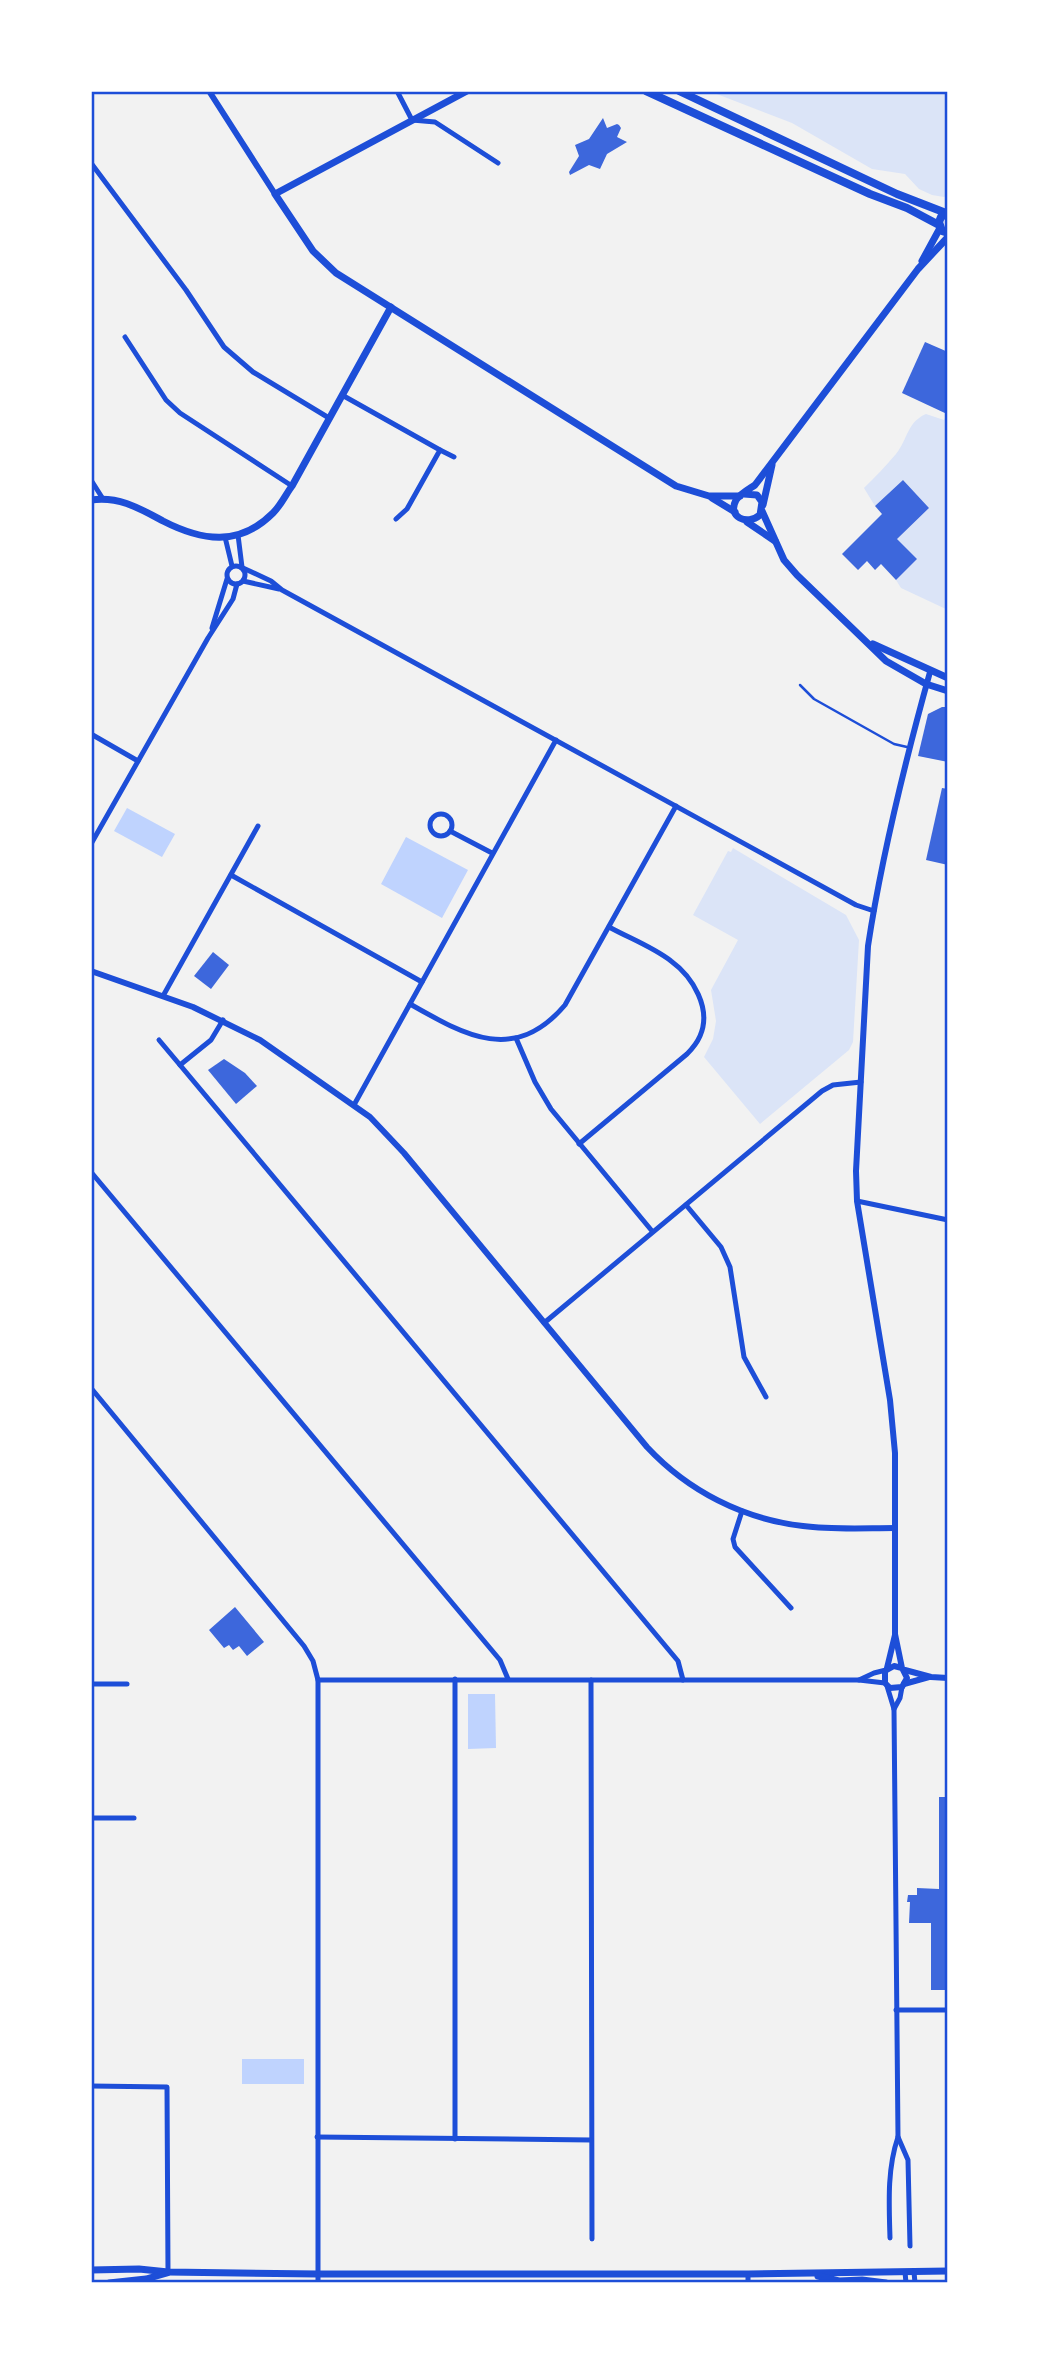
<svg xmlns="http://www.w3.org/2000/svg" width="1039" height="2374" font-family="'Sofia Sans Condensed',sans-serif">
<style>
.green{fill:#dbe4f7}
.water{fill:#bfd3fe}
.building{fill:#3d67dc}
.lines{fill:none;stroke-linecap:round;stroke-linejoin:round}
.service{stroke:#1d4ed8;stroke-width:2.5}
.minor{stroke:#1d4ed8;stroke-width:5}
.tertiary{stroke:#1d4ed8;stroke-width:6}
.secondary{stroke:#1d4ed8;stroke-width:7}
.primary{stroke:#1d4ed8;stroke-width:8}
.neatline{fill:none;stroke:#1d4ed8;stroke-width:2.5}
</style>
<rect width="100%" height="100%" fill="#f2f2f2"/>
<!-- green -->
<g class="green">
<path d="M709,91H948V195L944,197L932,195L919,189L905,174L872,169L792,123Z"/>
<path d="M948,412V610L901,588L896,580L917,559L897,539L929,508L903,480L875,506L864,488C875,477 886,466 896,454C908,439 907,422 926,414L944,420Z"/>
<path d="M733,848L846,915L859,940L853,1042L849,1050L760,1124L704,1057L713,1039L716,1021L711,990L738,940L693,915L728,851L731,852Z"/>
</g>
<!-- water -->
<g class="water">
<path d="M127,808L175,834L162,857L114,831Z"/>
<path d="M406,837L468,870L442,918L381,884Z"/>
<path d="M468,1694H495L496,1748L468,1749Z"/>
<rect x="242" y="2059" width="62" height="25"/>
</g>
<!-- building -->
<g class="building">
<path d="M603,118L607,128L617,124L619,125L621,128L617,137L627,142L607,154L600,169L589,165L570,175L569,172L579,156L575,145L589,139Z"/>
<path d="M925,342L948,352L947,414L902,393Z"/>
<path d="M903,480L929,508L897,539L917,559L896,580L881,564L875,570L867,561L858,570L842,554L882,514L875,506Z"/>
<path d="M942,707H948V762L918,756L928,714Z"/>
<path d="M942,788L948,789V865L926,860Z"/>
<path d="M213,952L229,965L211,989L194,976Z"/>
<path d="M224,1059L245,1073L257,1086L236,1104L208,1070Z"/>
<path d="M235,1607L264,1642L247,1656L239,1646L233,1650L229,1645L224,1648L209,1630Z"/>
<path d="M939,1797H948V1990H931V1923H909L910,1902H907L908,1895H917V1888L939,1889Z"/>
</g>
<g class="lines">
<!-- service -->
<path class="service" d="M800,685L814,699L894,744L907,747"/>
<!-- minor -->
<g class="minor">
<path d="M397,91L412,120L435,122L498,163"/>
<path d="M91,163L186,290L224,347L253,372L329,418"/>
<path d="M125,337L166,400L180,413L292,486"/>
<path d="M342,395L440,450L407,509L396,519"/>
<path d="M440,450L454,457"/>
<path d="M91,480L103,499"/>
<path d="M238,535L242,567"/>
<path d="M225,537L232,566"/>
<circle cx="236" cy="575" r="9"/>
<path d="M243,568L271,581L282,590L856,905L874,911"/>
<path d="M243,581L279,589"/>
<path d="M212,628L227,579"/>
<path d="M91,734L138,761"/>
<circle cx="441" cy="825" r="11"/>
<path d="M450,831L492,853"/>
<path d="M91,844L208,638L233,599L237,584"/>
<path d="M231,875L422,982"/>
<path d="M163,996L258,826"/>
<path d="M410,1004C466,1036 515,1064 565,1005L676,806"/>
<path d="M223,1020L211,1040L180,1065L678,1661L683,1680"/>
<path d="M516,1038L535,1082L551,1109L652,1231"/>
<path d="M159,1040L180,1065"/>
<path d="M354,1105L556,740"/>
<path d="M579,1144L687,1054C692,1049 697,1043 700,1036C712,1009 693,977 671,961C653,947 629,938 609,927"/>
<path d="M91,1172L500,1660L508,1679"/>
<path d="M857,1201L948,1220"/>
<path d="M686,1205L721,1247L730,1267L744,1357L766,1397"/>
<path d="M544,1323L822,1091L833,1085L861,1082"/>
<path d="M91,1388L304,1646L313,1661L318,1680V2283"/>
<path d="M742,1511L733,1539L735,1547L791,1608"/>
<path d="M318,1680H859L885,1683"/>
<path d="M591,1680L592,2239"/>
<path d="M859,1680L874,1673L886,1670"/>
<path d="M91,1684H127"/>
<path d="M887,1686L894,1709L898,2137C887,2169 889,2204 890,2238"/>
<path d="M894,1709L900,1698L902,1687"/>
<path d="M91,1818H134"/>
<path d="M896,2010H948"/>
<path d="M91,2086L167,2087L168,2272"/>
<path d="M317,2137L591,2140"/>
<path d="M898,2137L908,2160L910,2246"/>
<path d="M455,2139V1679"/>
<path d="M905,2272L906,2283"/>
<path d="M914,2272L915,2283"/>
<path d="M748,2274V2283"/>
</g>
<!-- tertiary -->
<g class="tertiary">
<path d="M209,91L275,194"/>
<path d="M91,971L193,1007L260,1040L370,1117L404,1153L647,1447C688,1491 743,1519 803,1526C833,1530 865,1528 895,1528"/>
<path d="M887,1668L895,1635"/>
<path d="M902,1668L894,1666L885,1671V1683L890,1688L902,1687L907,1678L902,1668L895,1634V1453L890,1400L857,1201L856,1171L868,946C882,854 905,762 930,672"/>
<path d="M905,1670L931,1677L948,1678"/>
<path d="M904,1684L929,1677"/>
</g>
<!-- secondary -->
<g class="secondary">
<path d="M467,91L275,194L313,251L336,273L676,486L709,496H740"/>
<path d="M922,261L940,228"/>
<path d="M744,494L757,495L762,502L760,515C747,526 727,517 736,500C740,494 749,489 755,485L918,269L948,237"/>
<path d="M712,498L735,512"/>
<path d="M91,500C119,496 139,508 163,521C202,541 239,547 273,513C281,505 286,494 292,486L391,307"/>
<path d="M763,505L772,465"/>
<path d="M762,511L784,560L797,575L853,629L886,661L926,684L948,691"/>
<path d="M747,522L775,541"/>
<path d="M873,644L948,678"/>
<path d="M91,2270L139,2269L168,2272L318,2274H748L948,2271"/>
<path d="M818,2276L839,2281L862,2280L886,2283"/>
<path d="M109,2283L146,2279L167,2273"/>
</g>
<!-- primary -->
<g class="primary">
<path d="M646,91L870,194L907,208L939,225"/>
<path d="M679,91L897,194L946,213"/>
<path d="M948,213L941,217L939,222L942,231L948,233"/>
</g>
</g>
<!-- border -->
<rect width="1039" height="2374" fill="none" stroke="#ffffff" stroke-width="186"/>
<rect x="93" y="93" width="853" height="2188" class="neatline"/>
</svg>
